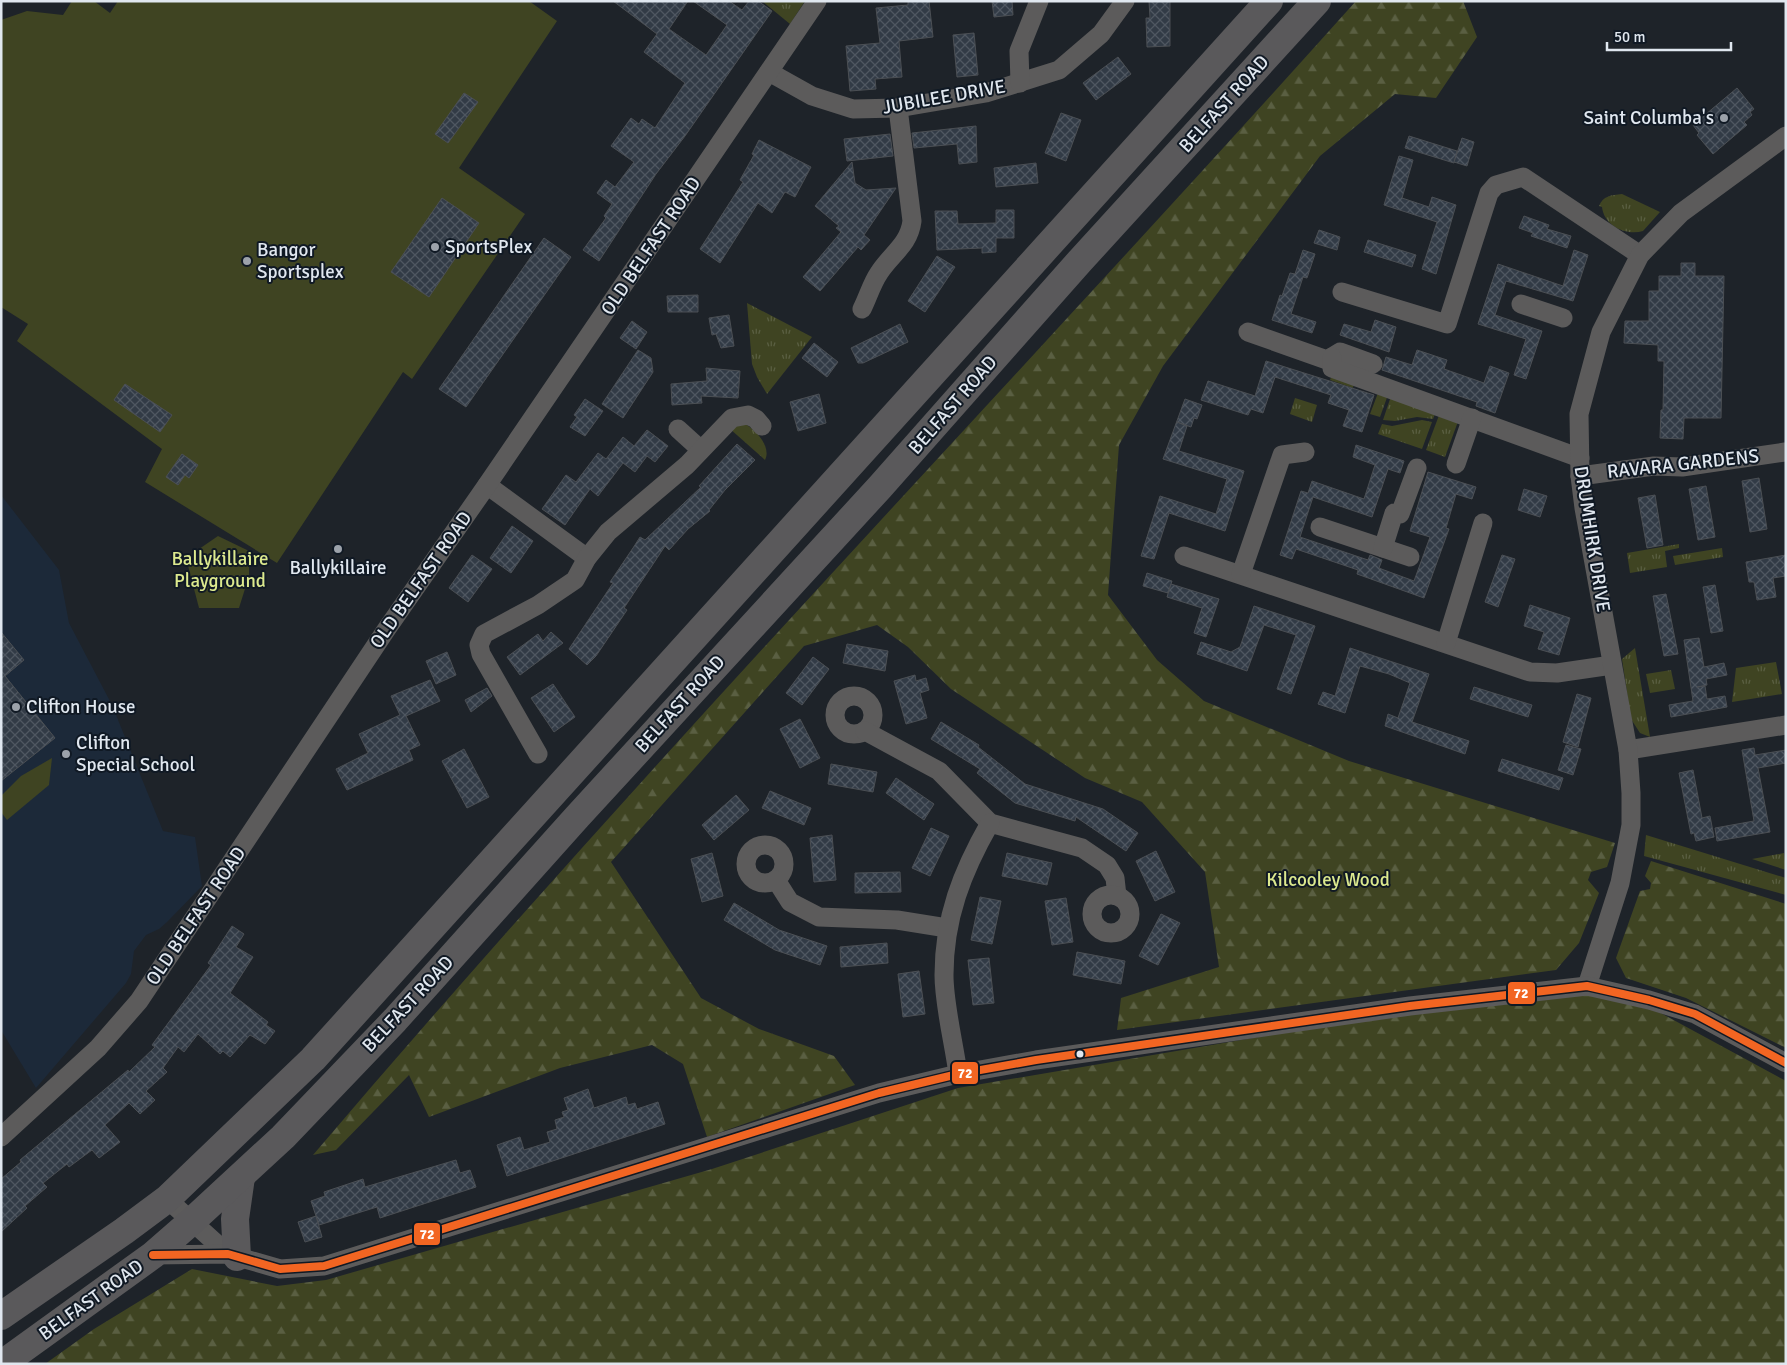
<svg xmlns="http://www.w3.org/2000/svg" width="1787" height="1365" font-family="Signika,sans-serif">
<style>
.built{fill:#1c2939}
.grass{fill:url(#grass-tufts)}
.forest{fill:url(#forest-firs)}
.green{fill:#3f4422}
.building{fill:url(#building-cross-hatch);stroke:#4b4f54}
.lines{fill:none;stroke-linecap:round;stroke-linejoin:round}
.minor{stroke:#5c5b5b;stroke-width:19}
.highway{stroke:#5a595b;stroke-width:28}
.bus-1-casing{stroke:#101924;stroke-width:11}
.bus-1{stroke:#f26522;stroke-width:8}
.poi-dot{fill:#9ca2aa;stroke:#101924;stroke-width:2}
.bus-dot{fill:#e0e7ef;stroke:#101924;stroke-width:2}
.labels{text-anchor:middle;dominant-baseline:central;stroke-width:4;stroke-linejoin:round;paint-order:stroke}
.street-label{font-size:19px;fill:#e0e7ef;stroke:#101924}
.poi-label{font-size:19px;fill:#e0e7ef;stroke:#101924;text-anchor:start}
.park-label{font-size:19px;fill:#dce98e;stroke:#101924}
.line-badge{stroke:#101924;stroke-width:2}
.badge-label{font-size:14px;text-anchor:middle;font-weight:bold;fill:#fff}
</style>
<defs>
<pattern id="grass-tufts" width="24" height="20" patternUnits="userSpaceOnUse" patternTransform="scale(1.25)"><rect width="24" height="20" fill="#3f4422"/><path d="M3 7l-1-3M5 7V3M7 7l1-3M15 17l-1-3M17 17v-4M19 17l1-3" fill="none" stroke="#5a5f42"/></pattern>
<pattern id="forest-firs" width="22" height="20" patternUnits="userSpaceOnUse" patternTransform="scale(1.25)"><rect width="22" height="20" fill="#3f4422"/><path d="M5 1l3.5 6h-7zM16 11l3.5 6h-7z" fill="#5a5f42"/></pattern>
<pattern id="building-cross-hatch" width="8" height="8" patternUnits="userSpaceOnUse" patternTransform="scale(1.25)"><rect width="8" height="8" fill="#323b46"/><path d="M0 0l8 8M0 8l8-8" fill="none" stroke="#4f5761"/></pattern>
</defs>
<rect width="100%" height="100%" fill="#1e2329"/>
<!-- built -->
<path class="built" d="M1,495L59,570L69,623L112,705L163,831L195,837L202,886L167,922L159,929L146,935L134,951L131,974L126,983L36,1088L1,1030Z"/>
<!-- grass -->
<g class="grass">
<path d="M762,1H805L790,24Z"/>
<path d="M1622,194L1660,212L1643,231C1626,236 1604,226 1602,207L1599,206C1603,196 1611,195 1622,194Z"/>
<path d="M747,303L812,337L767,394L757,377L752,364Z"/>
<path d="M1333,372L1389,392L1380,417L1370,414L1378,393L1354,384L1353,388L1330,380Z"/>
<path d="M1392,393L1437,409L1433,419L1417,417L1395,421L1383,420Z"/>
<path d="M1295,398L1317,405L1312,422L1290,414Z"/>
<path d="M1441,410L1460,416L1445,457L1426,450Z"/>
<path d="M1422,420L1432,422L1422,449L1378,434L1382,424L1392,426Z"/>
<path d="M742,422C754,428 772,446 765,460L729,428Z"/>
<path d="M1679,544V548L1665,551L1667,567L1630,573L1627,553Z"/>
<path d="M1722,548L1723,557L1675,565L1673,556Z"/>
<path d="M1635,648L1650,737L1640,733L1631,719L1622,659Z"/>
<path d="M1776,662L1782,694L1732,702L1736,668Z"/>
<path d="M1671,670L1675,689L1650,693L1646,674Z"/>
<path d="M1646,835L1786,878V895L1644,856Z"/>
<path d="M1784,853L1786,870L1752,859Z"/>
</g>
<!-- forest -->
<g class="forest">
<path d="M1356,1H1463L1477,37L1436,98L1395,94L1320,156L1163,366L1119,445L1108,595L1157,660L1204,701L1349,761L1615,843L1607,867L1591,872L1588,880L1599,893L1579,943L1556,970L1117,1030L1121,998L1219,967L1205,872L1142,802L1085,778L951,689L908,647L877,625L804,646L611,862L701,998L759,1029L834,1056L855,1085L707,1137L683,1064L652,1045L560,1068L429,1117L409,1075L336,1150L313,1155C649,760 1010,387 1356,1Z"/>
<path d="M1651,861L1786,904V1048L1686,998L1626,978L1616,958L1640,891L1650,889L1651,883L1645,876Z"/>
<path d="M1580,993L1657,1011L1786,1081V1364H45L94,1329L192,1269L277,1286L326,1280L712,1169L958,1088L1412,1011Z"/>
</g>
<!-- green -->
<g class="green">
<path d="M72,1H94L110,13L118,1H529L557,21L459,168L525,214L412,379L403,372L277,563L145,482L162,449L17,341L28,324L1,307V20L27,11L63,15Z"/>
<path d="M218,536L249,551V576L239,608H199L186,558Z"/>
<path d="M52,758L49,785L7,820L1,812V796L21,776Z"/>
</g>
<!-- building -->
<g class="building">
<path d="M613,1H688L669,29L706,55L727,25L693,1H729L742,10L749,1H758L772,11L685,136L656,174L599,261L583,250L606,218L604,216L612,204L597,193L606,180L615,187L634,162L611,146L631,118L639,124L642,119L655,128L685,83L644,52L657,34Z"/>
<path d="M908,1H929L933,37L899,41L902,77L875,79L876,89L850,91L846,46L880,43L876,8L908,5Z"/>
<path d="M992,1H1012L1013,15L994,17Z"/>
<path d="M1149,1H1170V46L1147,47L1146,18H1150Z"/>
<path d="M974,33L978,75L957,77L953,35Z"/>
<path d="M1118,57L1131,74L1096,100L1083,83Z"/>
<path d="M1737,88L1754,109L1750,112L1752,115L1744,122L1747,125L1713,154L1697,135L1699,133L1693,125Z"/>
<path d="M464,93L478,102L448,143L435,134Z"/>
<path d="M1061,113L1081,120L1066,161L1045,153Z"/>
<path d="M976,126L977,162L959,164L957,144L914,148L912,133Z"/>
<path d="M890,134L893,156L847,161L844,139Z"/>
<path d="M1409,136L1457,151L1454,163L1405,148Z"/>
<path d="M1462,138L1474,142L1467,166L1454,162Z"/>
<path d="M759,140L811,167L795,197L785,192L772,213L758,203L720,263L700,249L743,182L740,180L754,155L752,154Z"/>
<path d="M1399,156L1413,160L1402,198L1429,207L1432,197L1456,205L1436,274L1422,269L1437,222L1384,205Z"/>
<path d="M852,162L855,183L866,190L896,188L864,235L870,240L861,250L858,247L820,291L803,277L841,232L836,228L839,226L815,206Z"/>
<path d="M1036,163L1038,183L996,187L994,168Z"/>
<path d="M442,198L479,223L429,297L391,272Z"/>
<path d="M996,210H1014V238H996V252L982,253V248L937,250L935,211H957L958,224L996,223Z"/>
<path d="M1524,216L1549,225L1547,229L1571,236L1567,248L1531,236L1533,233L1519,228Z"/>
<path d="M1319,230L1340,237L1337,250L1314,243Z"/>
<path d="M544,238L571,257L466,407L439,389Z"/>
<path d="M1368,240L1416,255L1412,267L1364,252Z"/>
<path d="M1303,250L1315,254L1307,278L1303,277L1291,314L1316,322L1312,333L1272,320L1280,295L1282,296L1290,273L1295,274Z"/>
<path d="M1574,250L1588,255L1573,301L1506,281L1495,315L1542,331L1526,379L1514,375L1526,339L1478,324L1498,264L1563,286Z"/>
<path d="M937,256L955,267L925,312L908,301Z"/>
<path d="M1681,263H1695V276H1724L1721,418H1684L1683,439L1660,438L1661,410H1663L1664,361H1658V345L1624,343L1625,321H1649V291H1659V276H1681Z"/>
<path d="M698,295V312H668L667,296Z"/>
<path d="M729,315L734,346L721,348L716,334L712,335L709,318Z"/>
<path d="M1375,320L1396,327L1389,352L1340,335L1344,324L1371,332Z"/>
<path d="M632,321L647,332L636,349L620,338Z"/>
<path d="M900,324L908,342L863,363H858L851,348Z"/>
<path d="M814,343L838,362L827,377L802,358Z"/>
<path d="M638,350L651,358L653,372L623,418L602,404Z"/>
<path d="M1417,350L1447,360L1444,369L1484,383L1490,366L1509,373L1495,413L1476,406L1477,402L1382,370L1386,357L1412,365Z"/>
<path d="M1266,361L1374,395L1362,432L1343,426L1349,410L1328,403L1331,395L1275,377L1263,413L1251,409L1248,415L1201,400L1208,381L1255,396Z"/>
<path d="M706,368L740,371L738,398L701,396L702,403L672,405L671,384L707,381Z"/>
<path d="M125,384L172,415L160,432L114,400Z"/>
<path d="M819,394L826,423L798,431L790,402Z"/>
<path d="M585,399L603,411L585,436L570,427L577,417L574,415Z"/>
<path d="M1185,399L1202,405L1197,419L1194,418L1191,427L1177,422L1187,426L1179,451L1244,471L1225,531L1169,513L1154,559L1141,556L1160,496L1216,514L1227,479L1163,459Z"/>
<path d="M647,430L668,446L655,462L647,456L635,472L623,463L598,496L590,489L565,525L542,509L566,475L576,482L598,453L606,459L623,437L634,446Z"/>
<path d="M737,444L755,460L725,490L709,510L710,511L688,529L669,550L665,546L624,608L627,610L596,656L587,665L569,649L613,583L610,582L633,548L640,537L645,540L701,487L699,486Z"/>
<path d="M1356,445L1404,461L1400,473L1388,469L1372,517L1313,497L1300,537L1368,560L1370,555L1382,560L1379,568L1384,570L1414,581L1430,537L1410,531L1428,472L1476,487L1472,499L1456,494L1446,528L1449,529L1424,598L1357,574L1358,570L1296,549L1292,559L1280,555L1301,491L1308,493L1312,481L1364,499L1375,465L1353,457Z"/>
<path d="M182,454L198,465L189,478L185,475L178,485L166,477Z"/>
<path d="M1759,478L1767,529L1750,532L1742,481Z"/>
<path d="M1706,486L1715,537L1698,540L1689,489Z"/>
<path d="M1524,489L1547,496L1540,517L1518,510Z"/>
<path d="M1655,495L1663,545L1647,548L1638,498Z"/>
<path d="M512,526L533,541L511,573L490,558Z"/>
<path d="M472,555L492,569L468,602L449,588Z"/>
<path d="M1502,555L1515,559L1498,607L1485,602Z"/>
<path d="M1786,555V576L1773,578L1776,597L1757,600L1754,582H1749L1746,562Z"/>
<path d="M1147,573L1172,581L1168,593L1143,586Z"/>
<path d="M1171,584L1219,599L1206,637L1194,633L1202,608L1167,597Z"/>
<path d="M1715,585L1723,631L1711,633L1703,587Z"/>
<path d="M1666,594L1678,654L1664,656L1653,596Z"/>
<path d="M1530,605L1570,618L1559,655L1538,649L1544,632L1524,626Z"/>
<path d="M1254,606L1315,626L1291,694L1277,689L1296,635L1264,625L1247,671L1197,654L1201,642L1231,652L1240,647Z"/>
<path d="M1,632L24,660L5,676L55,738L1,781Z"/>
<path d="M551,632L563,643L520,675L507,657L538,634L543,641Z"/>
<path d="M1699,638L1704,667L1724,663L1727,675L1706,679L1707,685L1697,687L1705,686L1707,699L1725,696L1727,707L1671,717L1669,705L1693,701L1684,640Z"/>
<path d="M847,644L888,651L885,671L843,663Z"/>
<path d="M1350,648L1429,674L1412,722L1469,741L1465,754L1385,726L1388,714L1398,718L1410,683L1389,674L1360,666L1345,713L1318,704L1323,692L1335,696Z"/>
<path d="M447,652L456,675L436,684L426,661Z"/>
<path d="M813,657L829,669L802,705L786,693Z"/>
<path d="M915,675L916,681L926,678L929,690L920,693L927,718L906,724L894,681Z"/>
<path d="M430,680L440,701L406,716L420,745L409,750L413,760L347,790L336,769L368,753L359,734L400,715L391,696Z"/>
<path d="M553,684L575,717L554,732L531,698Z"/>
<path d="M1474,687L1532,705L1528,717L1470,699Z"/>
<path d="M487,688L492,696L471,712L465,700Z"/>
<path d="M1577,694L1591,698L1578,747L1563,742Z"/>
<path d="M800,719L820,758L800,768L780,729Z"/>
<path d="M941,722L979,745L978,747L1025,784L1103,809L1138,833L1126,851L1076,817L1075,821L1015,803L977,773L980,769L931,739Z"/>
<path d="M1566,745L1581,749L1573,775L1558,770Z"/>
<path d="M1754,748L1755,755L1786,750V763L1758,768L1770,832L1717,841L1715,828L1754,821L1742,750Z"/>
<path d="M464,749L489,797L467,808L442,761Z"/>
<path d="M1502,759L1563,778L1559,790L1498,771Z"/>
<path d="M831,764L877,772L873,792L828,784Z"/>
<path d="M1693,770L1702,818L1710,816L1714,837L1696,841L1694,833L1691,834L1679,773Z"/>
<path d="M896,778L934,804L924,820L886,793Z"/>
<path d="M770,791L811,808L804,825L762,808Z"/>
<path d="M736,795L749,810L714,840L702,825Z"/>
<path d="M931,828L949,836L930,876L912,868Z"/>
<path d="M832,835L836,880L814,882L810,838Z"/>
<path d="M1156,851L1175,892L1155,901L1136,861Z"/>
<path d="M712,853L723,896L702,902L691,859Z"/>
<path d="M1007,853L1052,863L1047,885L1002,876Z"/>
<path d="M900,872L901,892L855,893V873Z"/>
<path d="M980,897L1001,901L992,944L971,940Z"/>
<path d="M1066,898L1073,942L1052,945L1045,901Z"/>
<path d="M734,903L779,930L827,946L820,965L775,950L724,920Z"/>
<path d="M1161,914L1180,923L1158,965L1139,956Z"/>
<path d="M232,926L244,934L236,947L253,957L230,993L268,1022L266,1025L275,1031L265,1044L250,1035L230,1057L223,1051L220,1054L198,1034L184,1052L178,1047L163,1068L167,1072L146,1091L155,1100L140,1114L129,1103L105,1125L120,1142L99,1158L92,1150L69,1167L67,1164L43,1183L47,1187L25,1206L27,1208L1,1232V1179L21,1162L20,1160L128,1070L129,1072L155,1047L152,1045L211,965L208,963Z"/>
<path d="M887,943L888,963L841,967L840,947Z"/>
<path d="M1077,952L1125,961L1121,984L1073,975Z"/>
<path d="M989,958L994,1003L973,1005L968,960Z"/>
<path d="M919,971L925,1014L903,1017L898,974Z"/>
<path d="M588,1089L594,1108L626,1097L628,1105L635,1103L637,1109L658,1102L665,1124L507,1176L497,1145L520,1137L524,1150L550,1142L547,1132L557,1129L555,1120L564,1117L562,1112L568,1110L564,1098Z"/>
<path d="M456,1160L460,1173L470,1170L476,1187L380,1218L377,1207L319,1225L311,1201L325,1196L324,1192L363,1179L365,1187Z"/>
<path d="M316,1216L322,1237L305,1242L298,1222Z"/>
</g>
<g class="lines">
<!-- minor -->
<g class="minor">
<path d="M769,72L812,96L853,109L898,108L986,93L1059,70L1101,34L1125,1"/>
<path d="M1020,83L1019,51L1039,1"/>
<path d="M1342,292L1447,324L1489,193L1496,185L1523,177L1640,255"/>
<path d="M1521,304L1563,318"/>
<path d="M862,309C868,297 872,283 879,273C891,254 909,245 912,221L898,108"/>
<path d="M1248,332L1327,360L1340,352L1373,364"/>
<path d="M1332,357V368L1580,458"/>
<path d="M678,429L700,449"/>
<path d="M1456,464L1472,418"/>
<path d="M1580,476L1654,466L1682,467L1785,452"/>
<path d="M487,485L587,558"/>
<path d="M1320,527L1410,557"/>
<path d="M1383,548L1394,513L1400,514L1417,468"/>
<path d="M1184,556L1530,672L1557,673L1612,665"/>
<path d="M1241,574L1282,455L1305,452"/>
<path d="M1446,643L1483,523"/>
<circle cx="854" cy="715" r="19"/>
<path d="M865,731L939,771L990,823L1082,848L1107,865L1115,878L1117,896"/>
<path d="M1628,750L1786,725"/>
<path d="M538,754L481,654L479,645L484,634L538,605L575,580L587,558L608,532L687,465L732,418L748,415L756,419L762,426"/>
<circle cx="765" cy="864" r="19"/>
<path d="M776,880L790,902L819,917L897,920L947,928"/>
<circle cx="1111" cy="914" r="19"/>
<path d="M1587,986L1620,883L1631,825V793L1628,750L1584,508L1580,476L1579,414L1601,332L1640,255L1681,213L1786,136"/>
<path d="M958,1074C954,1043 944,1005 944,975C944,918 962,872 990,823"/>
<path d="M1,1137L98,1048L139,1001L386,630L487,485L817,1"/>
<path d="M167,1199L228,1254"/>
<path d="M153,1255L228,1254L280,1269L324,1266L879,1093L958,1074L1036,1060L1410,1006L1587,986L1649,1000L1695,1014L1786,1063"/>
</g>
<!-- highway -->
<g class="highway">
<path d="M237,1257L235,1219L241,1177"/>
<path d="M1,1316L124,1231L167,1199L313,1059L1269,1"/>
<path d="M2,1364L153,1255L192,1221L283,1137L395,1020L577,817L880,487L1079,262L1317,1"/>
</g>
<defs>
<path id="bus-1" d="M153,1255L228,1254L280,1269L324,1266L879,1093L958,1074L1036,1060L1410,1006L1587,986L1649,1000L1695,1014L1786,1063"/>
</defs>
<!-- bus-1 casing -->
<use href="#bus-1" class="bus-1-casing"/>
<!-- bus-1 -->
<use href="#bus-1" class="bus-1"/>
</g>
<!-- markers -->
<g class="poi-dot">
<circle cx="1724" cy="118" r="5"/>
<circle cx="435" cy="247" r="5"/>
<circle cx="247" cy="261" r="5"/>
<circle cx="338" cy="549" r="5"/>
<circle cx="16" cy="707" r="5"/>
<circle cx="66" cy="754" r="5"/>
</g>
<circle class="bus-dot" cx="1080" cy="1054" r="4.5"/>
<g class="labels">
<!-- street labels -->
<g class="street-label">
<text transform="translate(944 97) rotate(-10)">JUBILEE DRIVE</text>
<text transform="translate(1224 104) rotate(-48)">BELFAST ROAD</text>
<text transform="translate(651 246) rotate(-56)">OLD BELFAST ROAD</text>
<text transform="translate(953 405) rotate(-49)">BELFAST ROAD</text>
<text transform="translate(1683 464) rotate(-6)">RAVARA GARDENS</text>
<text transform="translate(1592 539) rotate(81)">DRUMHIRK DRIVE</text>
<text transform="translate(421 580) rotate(-55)">OLD BELFAST ROAD</text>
<text transform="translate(680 704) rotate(-48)">BELFAST ROAD</text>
<text transform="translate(196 916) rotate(-56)">OLD BELFAST ROAD</text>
<text transform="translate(408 1004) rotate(-47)">BELFAST ROAD</text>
<text transform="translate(91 1300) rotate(-36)">BELFAST ROAD</text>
</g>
<!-- poi labels -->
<g class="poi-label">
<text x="1714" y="118" text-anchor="end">Saint Columba's</text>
<text x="445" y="247">SportsPlex</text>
<text x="257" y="250">Bangor<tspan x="257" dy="22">Sportsplex</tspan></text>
<text x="338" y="568" text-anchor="middle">Ballykillaire</text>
<text x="26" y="707">Clifton House</text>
<text x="76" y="743">Clifton<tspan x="76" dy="22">Special School</tspan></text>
</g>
<!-- park labels -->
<g class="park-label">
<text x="220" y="559">Ballykillaire<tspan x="220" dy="22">Playground</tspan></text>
<text x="1328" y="880">Kilcooley Wood</text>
</g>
</g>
<g class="line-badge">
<rect x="1507" y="981" width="29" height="24" rx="5" fill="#f26522"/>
<rect x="951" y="1061" width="28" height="24" rx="5" fill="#f26522"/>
<rect x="413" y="1222" width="28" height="24" rx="5" fill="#f26522"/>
</g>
<g class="badge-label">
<text x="1521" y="998">72</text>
<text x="965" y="1078">72</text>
<text x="427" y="1239">72</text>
</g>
<!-- border -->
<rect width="1787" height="1365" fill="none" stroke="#e0e7ef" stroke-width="5"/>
<!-- scale -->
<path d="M1607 42v8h124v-8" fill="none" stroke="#e0e7ef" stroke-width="2.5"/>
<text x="1614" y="42" font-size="15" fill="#e0e7ef" stroke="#101924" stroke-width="4" paint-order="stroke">50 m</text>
</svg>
